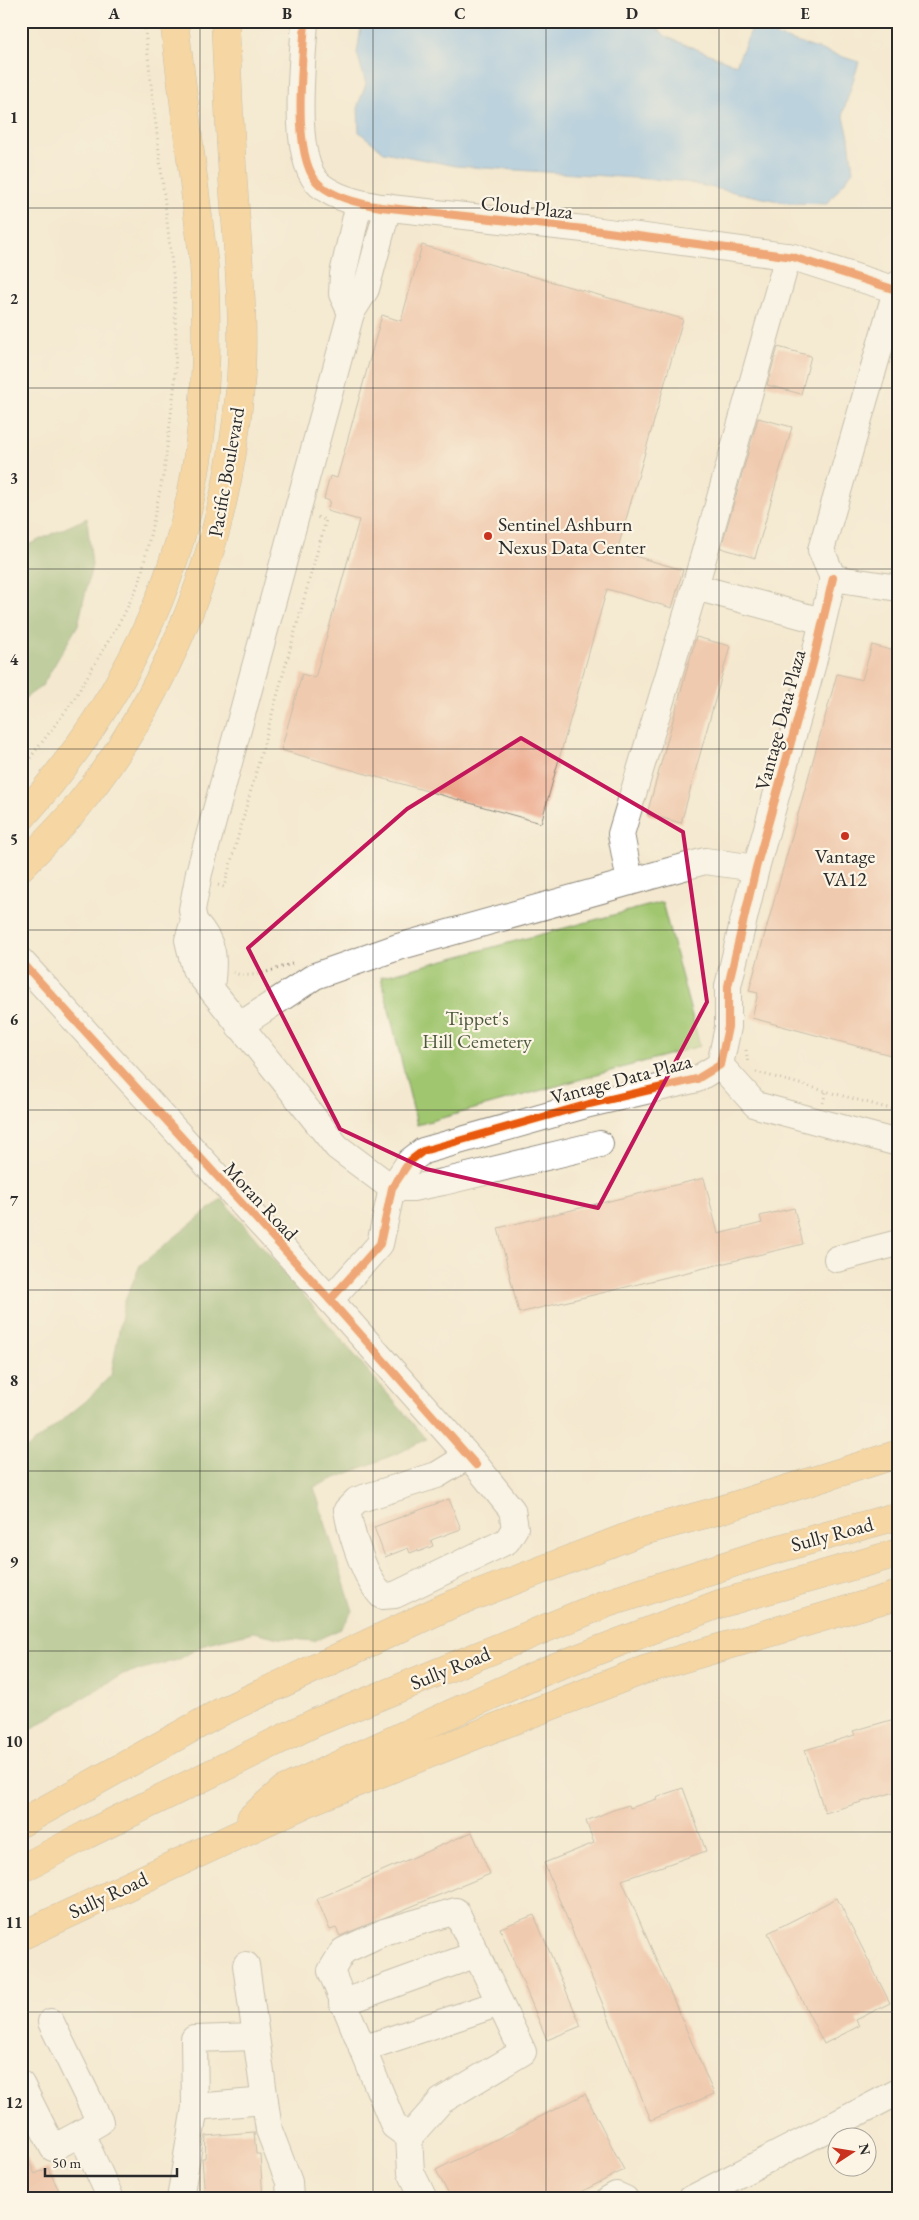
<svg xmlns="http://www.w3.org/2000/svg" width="919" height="2220" font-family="'EB Garamond',serif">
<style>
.green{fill:#a0c670;stroke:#66784e}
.forest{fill:#80ab62;stroke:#566b46}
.water{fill:#78b6eb;stroke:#52708b}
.building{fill:#eba487}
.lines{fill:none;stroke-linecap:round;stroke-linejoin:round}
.minor-casing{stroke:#908a7e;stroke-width:28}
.major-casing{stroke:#908a7e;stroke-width:29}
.highway-casing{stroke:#908a7e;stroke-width:29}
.path{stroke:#908a7e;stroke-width:3;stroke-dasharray:1 4;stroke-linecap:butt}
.minor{stroke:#fff;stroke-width:26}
.major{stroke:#f8bf6c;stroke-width:28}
.highway{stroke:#f8bf6c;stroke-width:28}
.cycleway-casing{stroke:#fcf5e5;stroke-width:11}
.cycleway{stroke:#e8590c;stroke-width:8}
.marked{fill:none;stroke:#c2185b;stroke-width:4;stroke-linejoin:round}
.grid{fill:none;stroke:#2b2b2b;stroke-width:1;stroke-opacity:0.55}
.poi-dot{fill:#c8321e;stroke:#fcf5e5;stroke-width:2}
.labels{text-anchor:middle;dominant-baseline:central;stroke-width:4.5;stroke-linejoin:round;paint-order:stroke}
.street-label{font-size:20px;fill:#2b2b2b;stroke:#fcf5e5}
.poi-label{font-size:20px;fill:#2b2b2b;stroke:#fcf5e5;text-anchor:start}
.park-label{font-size:20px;fill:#4e5a40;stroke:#fcf5e5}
.neatline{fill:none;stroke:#2b2b2b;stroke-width:2}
.grid-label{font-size:16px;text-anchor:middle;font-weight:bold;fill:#2b2b2b}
</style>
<rect width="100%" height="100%" fill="#fcf5e5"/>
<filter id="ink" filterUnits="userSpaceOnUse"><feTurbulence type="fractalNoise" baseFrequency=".02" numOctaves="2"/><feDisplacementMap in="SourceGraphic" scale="10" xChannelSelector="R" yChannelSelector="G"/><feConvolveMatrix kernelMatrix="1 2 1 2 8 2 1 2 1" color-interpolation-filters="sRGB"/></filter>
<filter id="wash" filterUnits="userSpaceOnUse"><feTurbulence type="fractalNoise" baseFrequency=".0096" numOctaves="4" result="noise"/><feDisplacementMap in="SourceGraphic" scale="20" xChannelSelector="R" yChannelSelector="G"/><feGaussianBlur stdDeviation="1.12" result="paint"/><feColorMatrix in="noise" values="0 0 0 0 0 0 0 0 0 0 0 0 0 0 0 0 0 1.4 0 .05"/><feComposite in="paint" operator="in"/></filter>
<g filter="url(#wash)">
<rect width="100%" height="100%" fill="#f4e9d0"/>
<!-- green -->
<path class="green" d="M662,902L700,1046L417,1125L381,977Z"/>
<!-- forest -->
<g class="forest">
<path d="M87,518L92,565L78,625L42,686L21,701V548Z"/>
<path d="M222,1199L426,1439L401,1452L314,1487L353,1611L341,1629L314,1641L279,1638L254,1632L207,1643L178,1660L123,1674L21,1735V1453L86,1401L111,1375L124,1303L140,1265Z"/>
</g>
<!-- water -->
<path class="water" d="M362,21H648L667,37L736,65L752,28L859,62L843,113L849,137L853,171L827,204L788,203L679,181L456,166L384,152L359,132L358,105L366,84L357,53Z"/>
<g id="blocks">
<!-- building -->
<g class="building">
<path d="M422,245L683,319L617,551L683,570L672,608L607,589L541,823L281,750L302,674L315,678L359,520L327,511L330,501L324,499L330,476L337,478L382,315L401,321Z"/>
<path d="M778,347L811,356L801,394L767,385Z"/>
<path d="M758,418L792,427L755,558L721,548Z"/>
<path d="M696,637L730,646L681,823L647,814Z"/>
<path d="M872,645L898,652V1057L752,1018L758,993L749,991L837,674L862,680Z"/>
<path d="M704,1178L718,1234L762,1223L760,1216L794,1208L803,1244L519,1313L498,1228Z"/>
<path d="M449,1499L461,1529L431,1540L433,1546L418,1552V1550L410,1553L408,1548L385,1557L374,1527Z"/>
<path d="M898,1718V1791L825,1813L805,1750L855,1735L853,1731Z"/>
<path d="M683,1788L706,1851L622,1880L714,2094L651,2120L544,1863L594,1843L586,1821L613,1810L629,1805L630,1808L657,1799L656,1797Z"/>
<path d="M472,1832L490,1874L340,1936L336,1928L330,1930L317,1899Z"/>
<path d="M837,1898L890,2003L856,2020L859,2026L824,2044L768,1933Z"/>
<path d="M534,1915L581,2026L547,2040L500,1928Z"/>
<path d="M585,2094L624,2170L567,2199H451L436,2170Z"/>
<path d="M254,2132L256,2154H260L263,2199H205L202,2158H205L206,2136Z"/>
<path d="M21,2146L35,2174L48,2168L63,2199H21Z"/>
</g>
</g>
</g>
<g filter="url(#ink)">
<use href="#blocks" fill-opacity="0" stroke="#908a7e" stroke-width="1"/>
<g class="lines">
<defs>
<g id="minor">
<path d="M305,21C303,59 290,160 320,185C337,199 361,204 381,207L593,230L793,257L896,290"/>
<path d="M388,207L366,289L351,313L199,873L192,910L194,921L188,940L195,969L337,1147L392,1188H413L443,1182L600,1144"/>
<path d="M898,284L821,550L833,578L898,588"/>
<path d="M351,313L342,294L343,274L359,203"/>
<path d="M695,587L822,621"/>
<path d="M630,882L621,834L695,587L788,256"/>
<path d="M194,921C215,944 215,957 211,987"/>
<path d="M21,961L330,1300L476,1465L512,1510L515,1528L507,1541L395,1595L382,1596C365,1579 351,1534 347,1510L357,1500L437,1475L468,1456"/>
<path d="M239,1026L315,976L398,947L705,861L756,868"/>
<path d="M720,1065L756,1105L898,1143"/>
<path d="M837,1259L898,1243"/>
<path d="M330,1300L380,1244L392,1188L410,1161L423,1151L589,1104L697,1079L720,1065L728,1027V986L756,868L813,663L833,578"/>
<path d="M246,1965L269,2130L289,2182L290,2199"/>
<path d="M342,2003L477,1954"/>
<path d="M51,2022L100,2122L81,2133L111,2199"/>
<path d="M255,2037L194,2039L195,2107L265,2101"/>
<path d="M362,2049L500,2003"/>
<path d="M21,2084L53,2148L81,2133"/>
<path d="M409,2137L394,2126L331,1971L343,1951L384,1932L456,1911L523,2052L441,2101L409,2137L411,2172L424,2199"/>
<path d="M180,2199L195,2107"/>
<path d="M609,2199L616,2195L625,2199"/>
<path d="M691,2199L898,2092"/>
</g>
<g id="major">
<path d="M21,818C106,724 172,605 194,479C207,409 208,337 204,265L174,21"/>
<path d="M21,867C39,849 58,830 74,811C172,691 227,543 240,389C245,329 239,268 235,208C230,146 228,83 225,21"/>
</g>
<g id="highway">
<path d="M251,1818L283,1790L547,1670L719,1604L898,1553"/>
<path d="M21,1823L221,1712L448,1606L640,1532L717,1511L898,1454"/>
<path d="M21,1869L86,1835L314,1723L605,1604L771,1551L898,1516"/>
<path d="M21,1936L313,1800L494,1728L644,1670L898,1595"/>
</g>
</defs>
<!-- minor casing -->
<use href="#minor" class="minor-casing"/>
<!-- major casing -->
<use href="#major" class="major-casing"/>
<!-- highway casing -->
<use href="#highway" class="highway-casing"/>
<!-- path -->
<g class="path">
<path d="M21,770L71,704L122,618L140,581L164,472L175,382L176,341L174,282L144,21"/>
<path d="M218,885L224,887L326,520L316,517"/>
<path d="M233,972C249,981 274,969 292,964"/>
<path d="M746,1050L748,1064"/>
<path d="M756,1072L898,1111"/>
<path d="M823,1103L826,1091"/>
</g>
<!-- minor -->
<use href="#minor" class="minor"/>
<!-- major -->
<use href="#major" class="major"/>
<!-- highway -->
<use href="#highway" class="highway"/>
<defs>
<g id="cycleway">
<path d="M305,21C303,59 290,160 320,185C337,199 361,204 381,207L593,230L793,257L896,290"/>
<path d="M21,961L330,1300L476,1465"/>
<path d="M330,1300L380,1244L392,1188L410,1161L423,1151L589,1104L697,1079L720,1065L728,1027V986L756,868L813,663L833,578"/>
</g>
</defs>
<!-- cycleway casing -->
<use href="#cycleway" class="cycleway-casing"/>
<!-- cycleway -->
<use href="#cycleway" class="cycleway"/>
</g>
</g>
<!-- marked area -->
<path d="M0 0H919V2220H0ZM521,738L683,832L707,1002L598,1208L426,1169L340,1129L248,948L407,809Z" fill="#f4e9d0" fill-opacity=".55" fill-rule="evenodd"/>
<path class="marked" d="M521,738L683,832L707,1002L598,1208L426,1169L340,1129L248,948L407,809Z"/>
<!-- grid -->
<path class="grid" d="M200,21V2199M373,21V2199M546,21V2199M719,21V2199M21,208H898M21,388H898M21,569H898M21,749H898M21,930H898M21,1110H898M21,1290H898M21,1471H898M21,1651H898M21,1832H898M21,2012H898"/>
<!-- markers -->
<g class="poi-dot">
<circle cx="488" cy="536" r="5"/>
<circle cx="845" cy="836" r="5"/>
</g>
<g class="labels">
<!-- street labels -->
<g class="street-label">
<text transform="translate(527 207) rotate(6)">Cloud Plaza</text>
<text transform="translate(226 472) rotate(-80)">Pacific Boulevard</text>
<text transform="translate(780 720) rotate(-75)">Vantage Data Plaza</text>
<text transform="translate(621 1079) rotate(-15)">Vantage Data Plaza</text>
<text transform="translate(261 1201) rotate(47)">Moran Road</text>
<text transform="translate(832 1534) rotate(-15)">Sully Road</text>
<text transform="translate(450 1668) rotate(-22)">Sully Road</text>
<text transform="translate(108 1895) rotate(-25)">Sully Road</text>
</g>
<!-- poi labels -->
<g class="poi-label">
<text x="498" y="524">Sentinel Ashburn<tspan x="498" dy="23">Nexus Data Center</tspan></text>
<text x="845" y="856" text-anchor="middle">Vantage<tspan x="845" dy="23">VA12</tspan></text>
</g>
<!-- park labels -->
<g class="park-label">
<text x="477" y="1018">Tippet's<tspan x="477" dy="23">Hill Cemetery</tspan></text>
</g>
</g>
<!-- margin -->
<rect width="919" height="2220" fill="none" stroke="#fcf5e5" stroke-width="55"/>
<!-- north arrow -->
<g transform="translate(852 2152) rotate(78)"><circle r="24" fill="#fcf5e5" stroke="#a8a49b"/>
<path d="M0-4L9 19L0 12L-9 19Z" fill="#c8321e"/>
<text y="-8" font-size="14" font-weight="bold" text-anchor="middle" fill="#2b2b2b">N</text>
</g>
<!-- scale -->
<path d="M45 2168v8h132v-8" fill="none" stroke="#2b2b2b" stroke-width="2.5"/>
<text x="52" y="2168" font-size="15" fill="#2b2b2b" stroke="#fcf5e5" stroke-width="4" paint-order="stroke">50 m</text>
<rect x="28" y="28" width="864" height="2164" class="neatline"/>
<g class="grid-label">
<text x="114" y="19">A</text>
<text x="287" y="19">B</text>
<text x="460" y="19">C</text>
<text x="632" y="19">D</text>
<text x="805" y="19">E</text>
<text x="14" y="123">1</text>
<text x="14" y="304">2</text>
<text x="14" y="484">3</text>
<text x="14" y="665">4</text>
<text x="14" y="845">5</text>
<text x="14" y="1025">6</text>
<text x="14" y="1206">7</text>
<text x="14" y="1386">8</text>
<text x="14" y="1567">9</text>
<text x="14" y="1747">10</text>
<text x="14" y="1928">11</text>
<text x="14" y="2108">12</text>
</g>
</svg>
